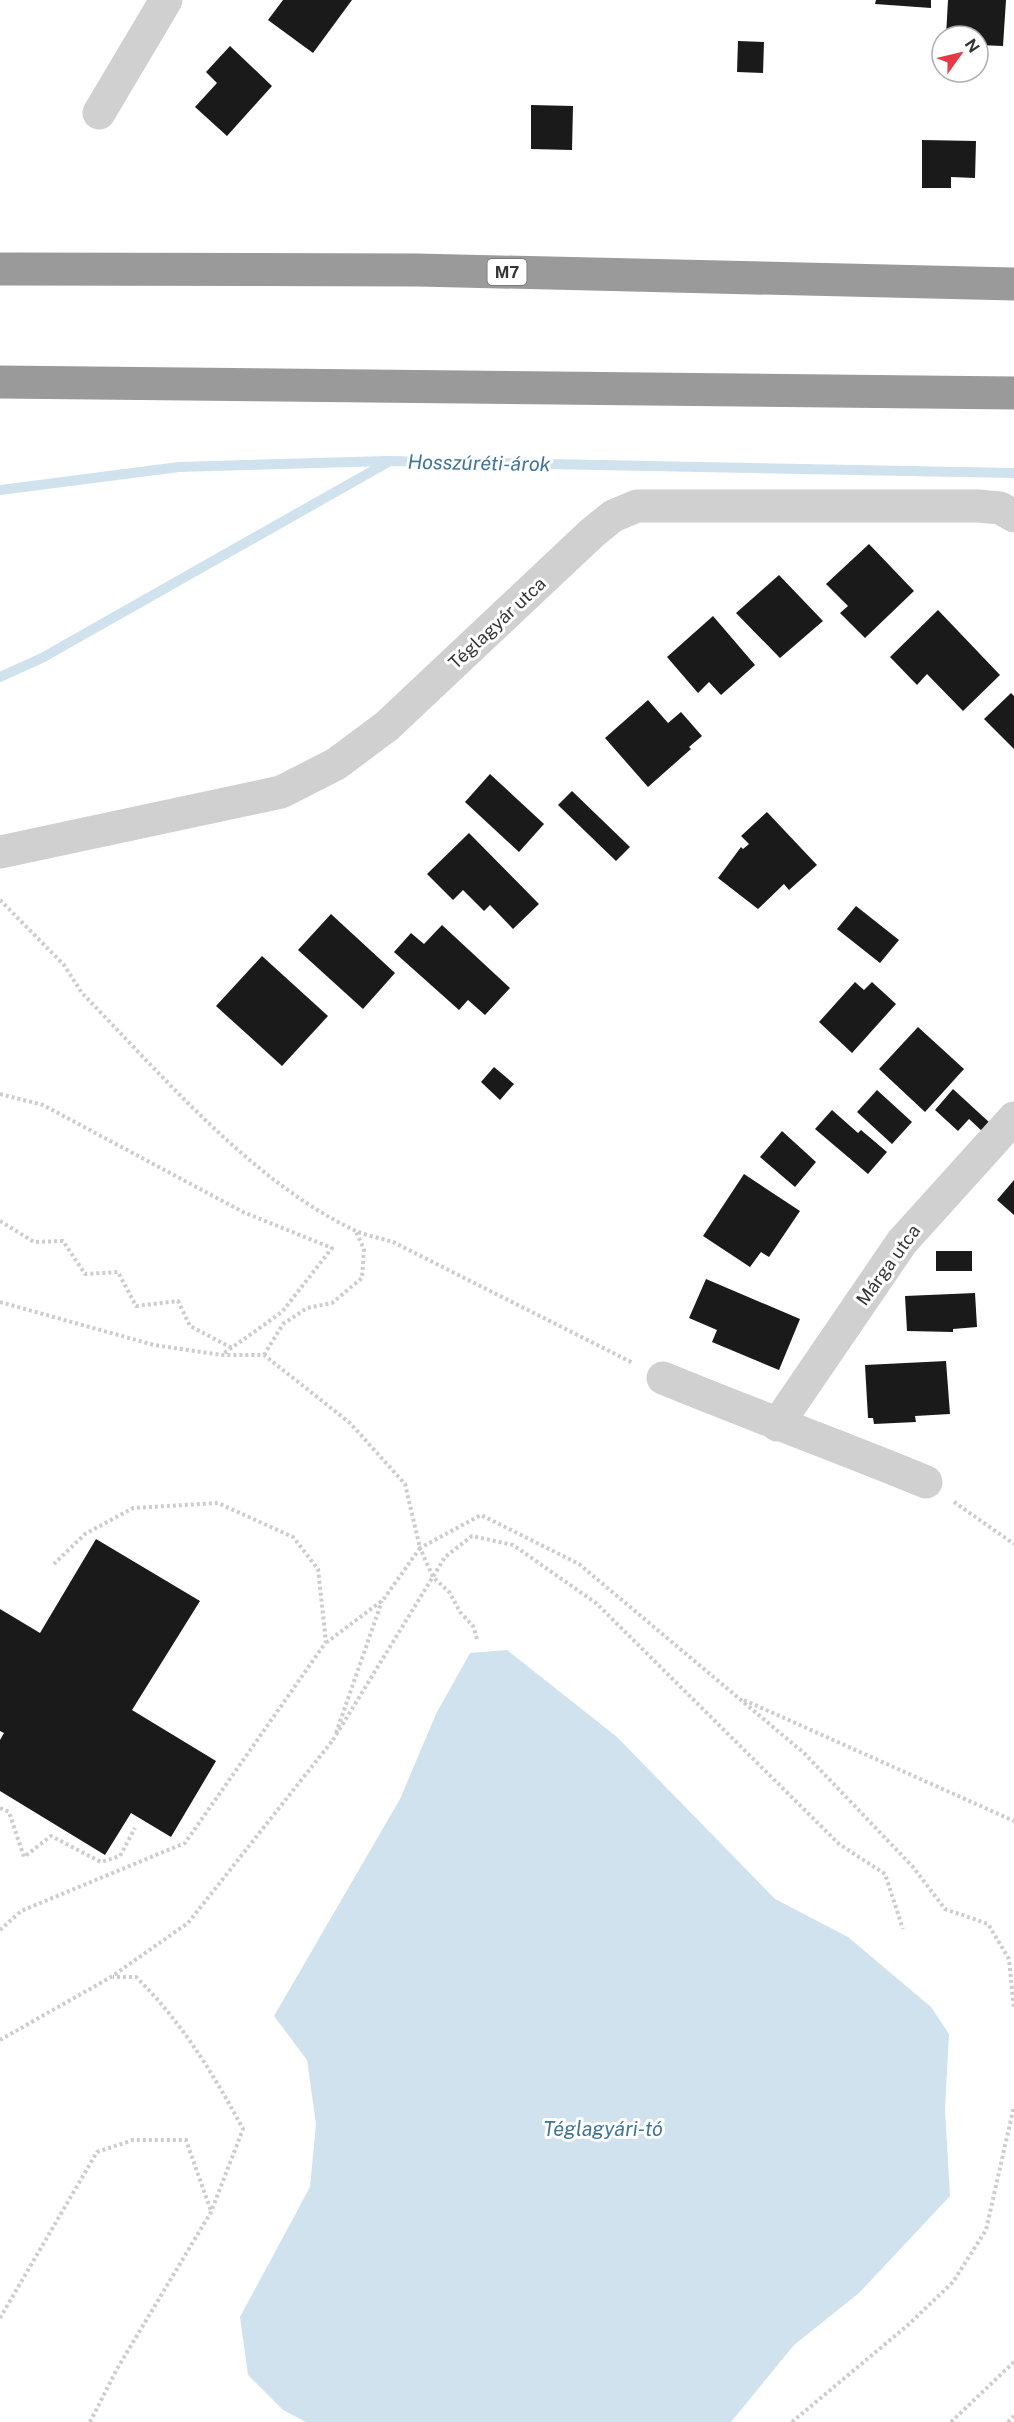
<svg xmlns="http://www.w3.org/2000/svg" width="1014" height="2422" font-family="'Public Sans',sans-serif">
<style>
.water{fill:#cfe2ee}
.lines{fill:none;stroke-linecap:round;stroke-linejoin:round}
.stream{stroke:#cfe2ee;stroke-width:10}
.building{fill:#1a1a1a}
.path{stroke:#cdcdcd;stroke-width:4;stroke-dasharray:3 3;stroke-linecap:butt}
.minor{stroke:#d0d0d0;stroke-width:33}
.highway{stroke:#9a9a9a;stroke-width:33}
.labels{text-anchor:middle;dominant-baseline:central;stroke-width:6;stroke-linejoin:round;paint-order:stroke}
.shield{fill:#fff;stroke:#707070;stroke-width:1.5}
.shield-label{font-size:16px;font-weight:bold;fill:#333}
.street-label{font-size:18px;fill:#333;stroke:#fff}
.water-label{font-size:20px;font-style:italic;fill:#3f7597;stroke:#fff}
</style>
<rect width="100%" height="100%" fill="#fff"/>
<!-- water -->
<path class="water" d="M507,1650L617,1737L775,1899L848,1937L931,2007L949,2034L945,2109L950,2196L859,2293L794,2345L731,2422H306L283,2410L248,2375L240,2317L310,2187L316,2124L307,2060L274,2016L400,1799L436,1714L470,1653Z"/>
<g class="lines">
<!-- stream -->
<g class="stream">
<path d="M0,490L179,467L388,461"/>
<path d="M0,677L42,658L390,461L1014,473"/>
</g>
</g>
<!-- building -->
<g class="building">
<path d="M283,0H352L313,53L268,20Z"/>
<path d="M876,0H931V8L875,4Z"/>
<path d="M948,0H1006L1003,46L978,45V36H946Z"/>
<path d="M738,41L764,42L763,73L737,72Z"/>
<path d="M230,46L272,86L227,136L195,107L217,83L206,72Z"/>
<path d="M531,105L573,106L572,150L531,149Z"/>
<path d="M922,140L976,141L975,178L951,177V188H922Z"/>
<path d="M869,544L914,591L865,638L840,613L848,606L826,584Z"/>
<path d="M779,575L823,621L780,658L736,613Z"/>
<path d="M938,610L1000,675L963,711L927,674L917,685L890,657Z"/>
<path d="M713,616L755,665L721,695L709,682L698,693L667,657Z"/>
<path d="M1011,693L1014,696V749L984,719Z"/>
<path d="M648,700L668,723L681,712L702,736L689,747L691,749L648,787L605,738Z"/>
<path d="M490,774L544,824L519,852L465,802Z"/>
<path d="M572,791L630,847L616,861L558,805Z"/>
<path d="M767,812L817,865L789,890L784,884L758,909L718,878L741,847L743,849L749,844L741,836Z"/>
<path d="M469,833L539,904L513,929L490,905L484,911L463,890L453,900L427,874Z"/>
<path d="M856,906L899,940L880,963L837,929Z"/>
<path d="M331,914L395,973L363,1009L298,950Z"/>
<path d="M442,925L510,988L485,1015L468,1000L459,1010L394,952L411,933L424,944Z"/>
<path d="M262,956L328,1016L282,1066L216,1006Z"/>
<path d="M855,982L864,990L872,982L896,1004L852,1053L819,1022Z"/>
<path d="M918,1027L964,1069L925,1112L879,1069Z"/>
<path d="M494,1067L514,1084L500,1100L481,1082Z"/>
<path d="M953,1089L990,1123L982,1131L969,1119L958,1131L935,1110Z"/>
<path d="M877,1090L912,1122L892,1144L857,1112Z"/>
<path d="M832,1110L858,1133L861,1130L887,1152L868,1174L815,1129Z"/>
<path d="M782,1131L816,1162L795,1187L760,1157Z"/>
<path d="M744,1174L800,1211L769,1257L761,1252L750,1267L703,1236Z"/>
<path d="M1014,1180V1215L997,1200Z"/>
<rect x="936" y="1251" width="36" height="20"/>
<path d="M706,1279L800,1319L779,1370L712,1342L717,1330L689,1318Z"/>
<path d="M975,1293L977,1327L953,1329V1332L907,1331L905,1296Z"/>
<path d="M946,1361L950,1414L915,1416L916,1422L874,1424L873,1418H868L865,1365Z"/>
<path d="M96,1539L200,1601L132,1710L216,1761L171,1837L131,1813L105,1855L0,1791V1740L4,1733L0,1731V1609L40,1633Z"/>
</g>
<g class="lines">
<!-- path -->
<g class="path">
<path d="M0,900L64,965L82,993C160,1073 251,1181 354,1230C366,1236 381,1238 393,1242L633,1363"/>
<path d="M0,1094L43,1105L243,1212L332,1248L282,1312L223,1354"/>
<path d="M0,1221L34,1242L63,1241L85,1274L118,1272L136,1306L178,1301L190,1326L232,1348"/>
<path d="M0,1302L154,1345L222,1355H264L350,1423L405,1484L420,1548L383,1600L327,1642"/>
<path d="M264,1355L283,1324L307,1308L332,1303L362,1278L364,1249L356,1232"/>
<path d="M954,1502L1014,1544"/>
<path d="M477,1639L473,1626L460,1612L450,1593L433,1577L420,1548L481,1515L579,1564L804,1753L913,1867L945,1909L988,1924L1009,1959L1014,2009"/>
<path d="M744,1700L1014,1821"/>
<path d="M336,1733L382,1601"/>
<path d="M333,1740L445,1557L472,1536L513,1545L596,1603L839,1844L885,1874L903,1929"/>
<path d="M0,1808L9,1812L24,1857L51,1836L101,1862L120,1856L135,1828"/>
<path d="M0,1930L21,1911L185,1843L326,1642L318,1569L293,1537L218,1503L133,1508L85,1534L54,1564"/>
<path d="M0,2040L111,1977L188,1923L333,1740"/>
<path d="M0,2318L97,2152L133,2140H186L211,2211"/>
<path d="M90,2422L117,2369L211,2212L243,2129C213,2073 181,2021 136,1977H113"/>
<path d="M792,2422L908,2325L953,2282L986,2230L1014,2106"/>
<path d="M951,2422L1014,2362"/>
<path d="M1008,2422L1014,2416"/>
</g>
<!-- minor -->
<g class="minor">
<path d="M99,113L166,0"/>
<path d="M0,852L281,792L336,764L387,726L592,533L613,516L637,506H978L1000,508L1014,516"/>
<path d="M663,1378C750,1414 839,1446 926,1482"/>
<path d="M777,1425L902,1242L1014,1118"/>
</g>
<!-- highway -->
<g class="highway">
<path d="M0,269L418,270L1014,284"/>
<path d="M0,382L1014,393"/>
</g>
</g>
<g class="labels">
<!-- shield labels -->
<rect class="shield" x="487.5" y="259" width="39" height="26" rx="4.5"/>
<g class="shield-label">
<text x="507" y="272">M7</text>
</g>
<!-- street labels -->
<g class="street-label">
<text transform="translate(497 623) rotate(-43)">Téglagyár utca</text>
<text transform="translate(888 1265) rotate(-54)">Márga utca</text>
</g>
<!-- water labels -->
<g class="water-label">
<text transform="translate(479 463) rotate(1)">Hosszúréti-árok</text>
<text x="603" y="2129">Téglagyári-tó</text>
</g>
</g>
<!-- north arrow -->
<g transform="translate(960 54) rotate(56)"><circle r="28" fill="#ffffff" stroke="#adadad" stroke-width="1.5"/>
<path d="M0-4.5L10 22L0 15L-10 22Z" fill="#e63946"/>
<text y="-9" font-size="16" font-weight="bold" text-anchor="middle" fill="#333333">N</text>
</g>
</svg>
